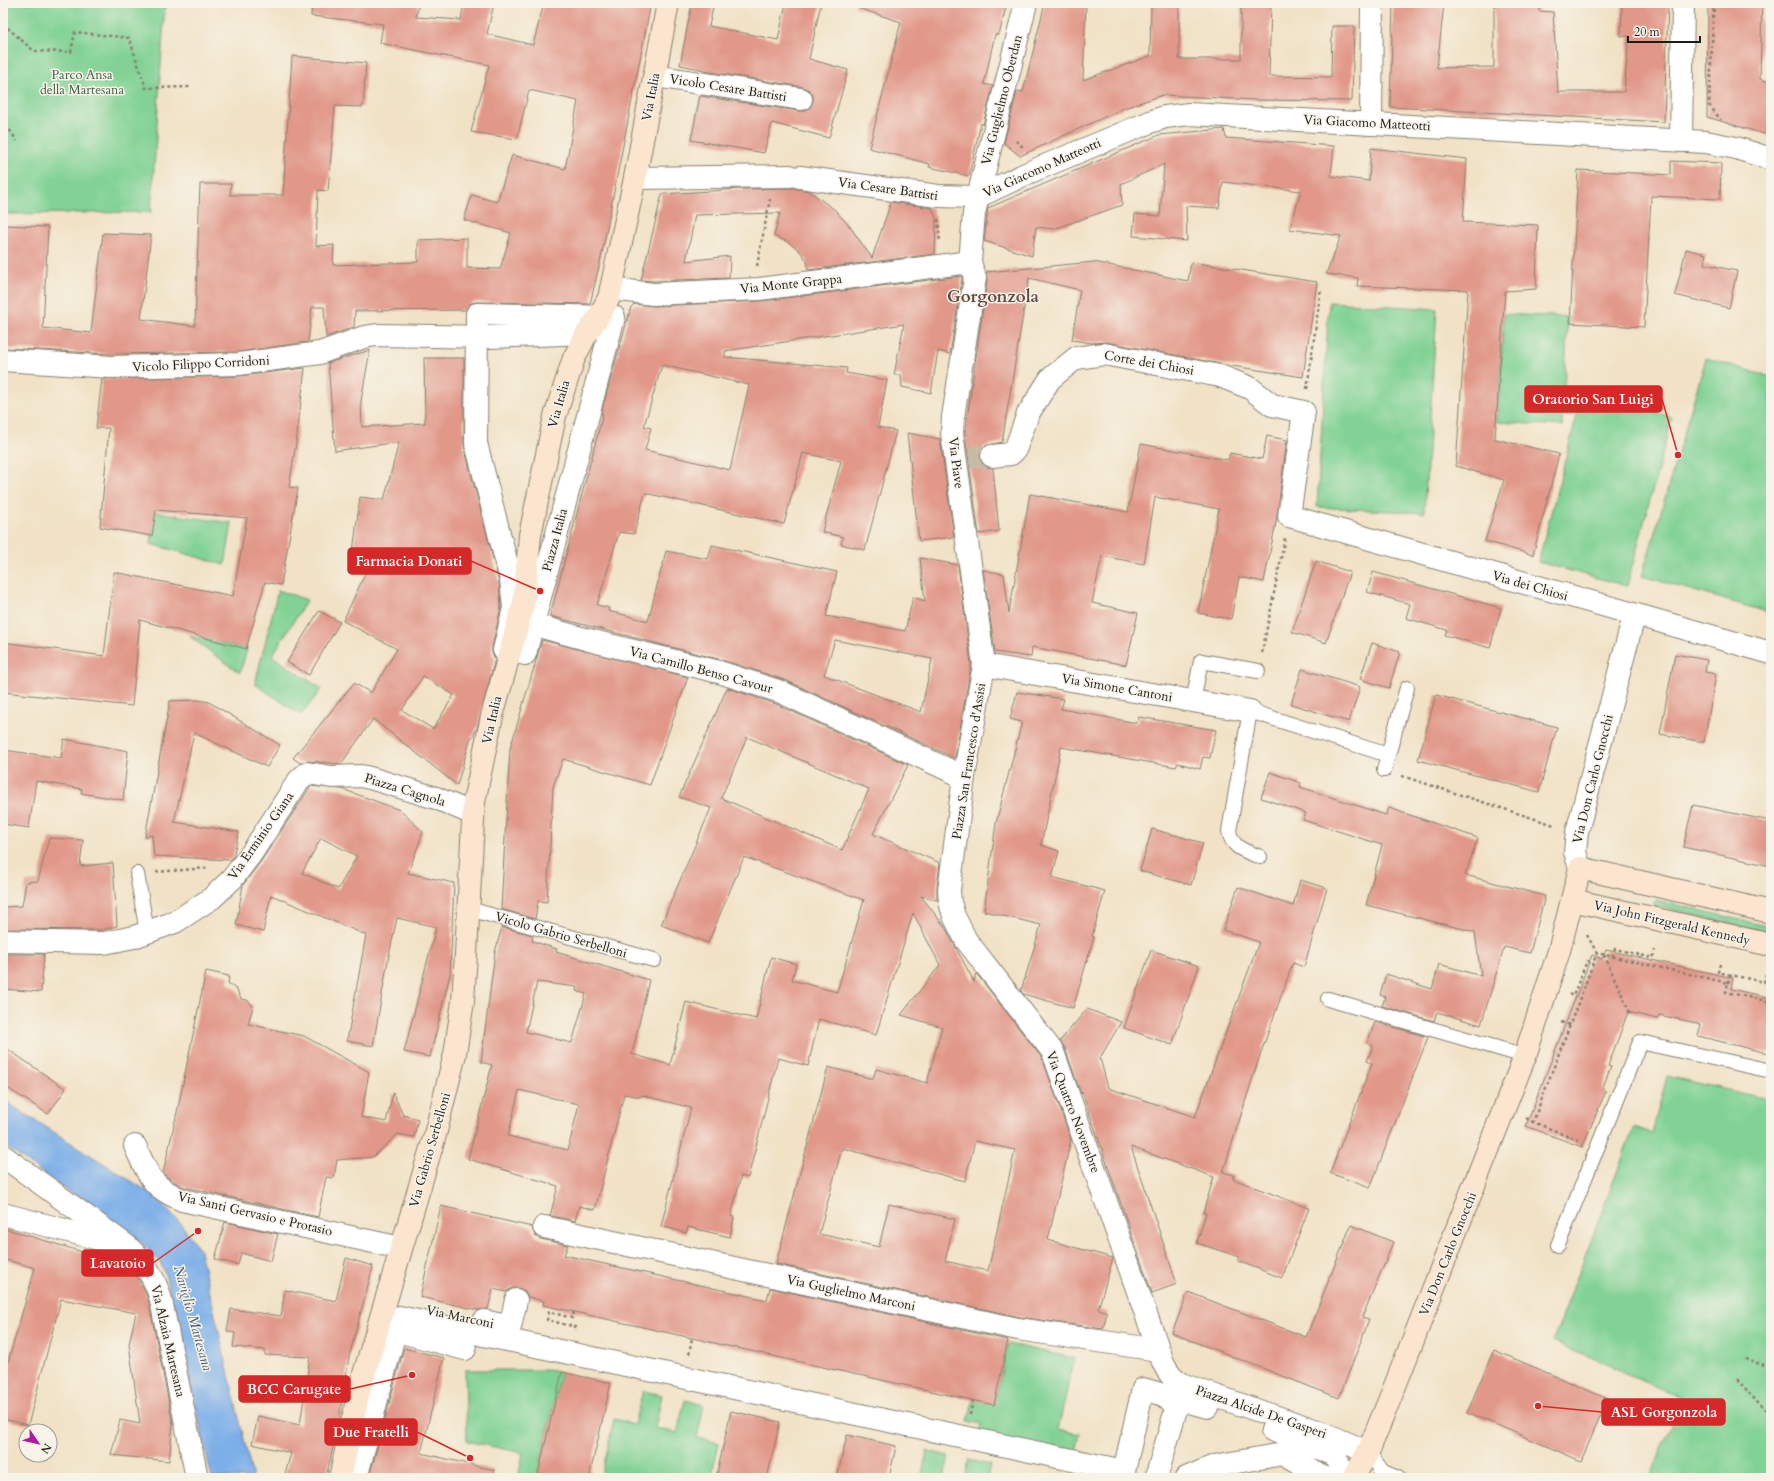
<svg xmlns="http://www.w3.org/2000/svg" width="1774" height="1481" font-family="Cardo,serif">
<style>
.green{fill:#81d294;stroke:#4e7758}
.water{fill:#7caee8;stroke:#4c6582}
.building{fill:#e19889;fill-rule:evenodd}
.lines{fill:none;stroke-linecap:round;stroke-linejoin:round}
.street-tunnel{stroke:#c6baa4;stroke-width:22;stroke-dasharray:22 11;stroke-linecap:butt}
.lane-casing{stroke:#867f71;stroke-width:16}
.street-casing{stroke:#867f71;stroke-width:24}
.secondary-casing{stroke:#867f71;stroke-width:24}
.path{stroke:#867f71;stroke-width:2.5;stroke-dasharray:3 3;stroke-linecap:butt}
.lane{stroke:#fff;stroke-width:14}
.street{stroke:#fff;stroke-width:22}
.secondary{stroke:#fbe5cf;stroke-width:22}
.labels{text-anchor:middle;dominant-baseline:central;stroke-width:3;stroke-linejoin:round;paint-order:stroke}
.park-label{font-size:13px;fill:#3f5c46;stroke:#f7f3e8}
.street-label{font-size:13px;fill:#1c1c1c;stroke:#f7f3e8}
.water-label{font-size:14px;font-style:italic;fill:#42566e;stroke:#f7f3e8}
.district-label{font-size:17px;font-weight:bold;fill:#614742;stroke:#f7f3e8}
.leader{fill:none;stroke:#d62828;stroke-width:1.5}
.callout-dot{fill:#d62828;stroke:#f7f3e8;stroke-width:1.5}
.callout{fill:#d62828;stroke:#d62828;stroke-width:1.5}
.callout-label{font-size:14px;text-anchor:middle;font-weight:bold;fill:#fff}
</style>
<rect width="100%" height="100%" fill="#f7f3e8"/>
<filter id="ink" filterUnits="userSpaceOnUse"><feTurbulence type="fractalNoise" baseFrequency=".025" numOctaves="2"/><feDisplacementMap in="SourceGraphic" scale="8" xChannelSelector="R" yChannelSelector="G"/><feConvolveMatrix kernelMatrix="1 2 1 2 8 2 1 2 1" color-interpolation-filters="sRGB"/></filter>
<filter id="wash" filterUnits="userSpaceOnUse"><feTurbulence type="fractalNoise" baseFrequency=".012" numOctaves="4" result="noise"/><feDisplacementMap in="SourceGraphic" scale="16" xChannelSelector="R" yChannelSelector="G"/><feGaussianBlur stdDeviation="0.9" result="paint"/><feColorMatrix in="noise" values="0 0 0 0 0 0 0 0 0 0 0 0 0 0 0 0 0 1.4 0 .05"/><feComposite in="paint" operator="in"/></filter>
<g filter="url(#wash)">
<rect width="100%" height="100%" fill="#f1e2c6"/>
<!-- green -->
<g class="green">
<path d="M3,3L165,4L151,212L3,214Z"/>
<path d="M1329,302L1437,309L1424,513L1317,507Z"/>
<path d="M1504,314L1568,317L1562,426L1497,422Z"/>
<path d="M1706,358L1771,377V613L1642,576Z"/>
<path d="M1583,393L1672,417L1627,586L1538,562Z"/>
<path d="M155,512L232,523L225,565L151,544Z"/>
<path d="M278,590L307,600L272,656L322,689L301,715L255,684Z"/>
<path d="M189,636L247,649L240,673Z"/>
<path d="M1656,900L1771,927V933L1654,906Z"/>
<path d="M1667,1076L1771,1100V1478H1650L1683,1398L1553,1341L1634,1127L1652,1133Z"/>
<path d="M1008,1344L1074,1358L1058,1430L1080,1434L1074,1460L978,1439L981,1424L968,1421L973,1400L994,1404Z"/>
<path d="M465,1370H545L561,1372L537,1478H518L523,1453L467,1441Z"/>
<path d="M643,1391L662,1395L655,1428L677,1433L685,1400L704,1405L697,1438L719,1443L711,1478H601L614,1419L634,1424Z"/>
<path d="M927,1451L949,1456L944,1478H921Z"/>
<path d="M969,1460L990,1465L987,1478H965Z"/>
</g>
<!-- water -->
<path class="water" d="M3,1098L14,1107L152,1194C171,1211 186,1229 200,1251L253,1478H212L165,1273L160,1262L140,1242L3,1145Z"/>
<g id="blocks">
<!-- building -->
<g class="building">
<path d="M312,3H419L416,17L461,20L464,3H494L487,34L533,45L544,3H651L601,258L590,304L477,302L471,303L466,310L355,311L354,327L326,337L324,307H312L308,342L238,352L111,354L3,348V225L48,227L43,328L91,333L103,233L151,235L141,319L195,326L200,184H231L230,195H283L292,56L366,63L363,107L335,106L328,191L318,190L316,246L334,245L333,265L418,262V240L467,238V268L500,269L511,233L464,220L472,195L497,202L512,155L565,169L578,101L529,90L517,139L471,132L489,65L380,43L383,24L311,16Z"/>
<path d="M692,3H714L709,26L778,40L786,3H821L809,59L848,70L829,138L772,123L764,153L691,140L700,96L799,111H805L810,107L813,101V95L809,90L803,87L704,71L705,70L680,65Z"/>
<path d="M855,3H1007L999,35L995,34L984,84L993,86L983,125L981,123L969,176L929,167L930,164L869,148L901,22L855,7Z"/>
<path d="M1045,3H1086L1083,80L1150,56L1151,3H1179V59H1241V3H1271L1269,76L1331,77L1332,26H1354L1352,101L1254,100L1163,95L1124,108L1020,156L1004,143L1017,91L1023,92Z"/>
<path d="M1393,3H1444L1437,68L1494,67V6H1496V3H1539V11L1553,12L1558,92H1624L1629,36H1621L1622,3H1668L1664,122L1390,107Z"/>
<path d="M1708,3H1762L1760,79L1771,82V136L1707,117Z"/>
<path d="M1224,129L1226,138L1334,146L1331,176L1369,181L1371,148L1467,159L1463,222L1538,225L1536,289L1505,291L1495,439L1559,454L1533,555L1485,541L1504,480L1456,466L1468,290L1357,286L1358,278L1326,274L1341,236L1290,229L1301,191L1223,182L1219,208L1186,206L1187,241L1133,236L1135,214L1160,216L1164,164L1121,184L1122,205L1054,229L1036,227L1032,256L984,241L988,208L1159,135Z"/>
<path d="M1671,161L1721,163L1720,199L1651,196L1644,327L1570,323L1578,170L1671,175Z"/>
<path d="M790,188H794L809,191L835,210L850,227L872,258L891,202L932,208L936,218L935,254L808,270L807,261L799,250L788,242L774,236L780,213L695,215L686,261L730,256L729,278L653,281L641,280L662,194L741,189Z"/>
<path d="M1686,249L1706,254L1704,264L1737,271L1729,308L1675,295Z"/>
<path d="M1094,262L1188,281L1191,262L1317,282L1303,377L1226,365L1106,342L1092,343L1072,340L1080,290L1029,278L1002,442L985,446L981,451L980,457L982,464L987,467L993,468L999,531L979,534L965,433L987,280L986,272Z"/>
<path d="M961,276L962,279L950,354L938,351L931,393L902,387L901,375H894L904,324L725,351V357L847,368L846,373L887,380L878,427L896,431L865,550L841,544L843,537L822,532L841,461L803,453L784,524L645,493L634,534L619,532L597,605L609,608L608,611L648,621L666,551L708,559L712,545L837,572L826,616L905,631L913,597L925,601L920,558L958,565L971,665L955,758L785,680L722,660L550,616L603,414L601,413L631,307L634,304L654,306L761,301ZM662,365L749,385L730,470L645,450L651,428L644,426ZM835,640L932,659L921,712L824,675Z"/>
<path d="M370,350L361,401L362,427L425,423L424,358H464V446L499,582L501,607L492,647V653L495,659L477,728L473,737H471L457,785L373,719L341,764L309,761L300,763L293,758L354,683L371,693L397,649L343,621L366,572L351,568L360,497L384,500L399,442L335,451L328,363ZM423,676L454,695L433,729L402,710Z"/>
<path d="M305,368L296,443L289,487L298,488L281,585L265,582L246,649L140,620L132,706L3,692V642L104,656L114,572L233,596L247,518L156,510L152,536L100,527L109,428H96L102,379L239,376Z"/>
<path d="M907,433L940,439L954,537L919,541Z"/>
<path d="M1267,436L1287,440L1277,517L1264,582L1239,577L1231,619L1198,613L1219,509L1155,497L1144,564L1102,556L1092,603L1138,613L1126,665L1032,647L1031,657L995,652L983,570L1004,574L1009,613L1030,494L1128,512L1141,444L1228,460L1230,453L1262,459Z"/>
<path d="M1316,561L1350,572L1326,643L1292,632Z"/>
<path d="M1373,572L1501,608L1490,648L1445,635L1447,630L1406,618L1410,604L1367,592Z"/>
<path d="M319,611L340,622L309,675L287,662Z"/>
<path d="M542,640L688,677L650,785L563,759L553,787L547,902L538,901L535,919L501,909L510,749Z"/>
<path d="M1372,643L1400,652L1389,688L1360,679Z"/>
<path d="M1675,654L1707,660L1705,672L1716,674L1704,742L1660,734Z"/>
<path d="M1302,669L1360,687L1349,722L1291,704Z"/>
<path d="M727,688L776,704L908,765L873,834L940,863L937,888V900L921,896L945,927L974,982L976,973L1042,1058L1071,1139L1048,1240L1113,1258L1098,1309L1107,1312L1103,1329L1020,1317L776,1264L828,1067L873,1079L876,1069L927,1083L942,1027L901,1015L940,965L913,913L876,1035L819,1019L808,1066L778,1058L748,1178L741,1176L731,1216L734,1217L730,1237L688,1227L686,1233L661,1226L691,1108L642,1095L641,1097L624,1094L595,1210L579,1206L575,1221L550,1216L558,1186L468,1159L492,1065L481,1062L495,952L502,927L533,935L532,941L557,949L556,952L649,980L632,1054L670,1065L686,1002L756,1019L771,957L796,964L792,980L837,992L864,900L744,857L708,943L661,925L711,808L679,797ZM747,737L869,789L842,850L721,798ZM537,982L577,987L576,991L586,994L572,1043L526,1032ZM519,1090L579,1104L568,1150L508,1136ZM975,1141L1015,1150L988,1271L945,1261L955,1219L889,1204L879,1247L819,1234L842,1148L965,1181Z"/>
<path d="M1017,692L1064,699L1061,709L1137,723L1139,717L1216,730L1210,758L1203,757L1200,769L1178,763L1176,767L1061,747L1041,845L1059,851L1052,877L1105,891L1092,936L1094,937L1073,1008L1023,994L1021,991L1041,925L984,911L996,823L1022,722L1010,719Z"/>
<path d="M1436,695L1557,727L1539,792L1418,760Z"/>
<path d="M198,700L209,702L280,745L267,767L194,733L174,822L239,832L233,857L231,860L154,856L152,835L145,837L170,701Z"/>
<path d="M64,739L128,751L123,800L81,793L82,789L36,781L29,828L3,824V750L61,758Z"/>
<path d="M1270,772L1301,783L1300,787L1386,815L1389,808L1478,838L1465,875L1545,896L1530,953L1504,947L1481,1025L1437,1012L1434,1021L1382,1006L1385,997L1380,995L1386,974L1432,989L1439,964L1481,976L1475,932L1366,905L1382,845L1303,820L1306,813L1261,798Z"/>
<path d="M311,786L342,789L400,810L423,832L408,873L454,883L450,974L430,1057L404,1052L436,927L397,918L388,960L373,1046L347,1041L366,935L271,895L263,932L236,925L243,885L261,861ZM321,838L357,856L338,889L302,873Z"/>
<path d="M1693,805L1771,821V866L1683,847Z"/>
<path d="M1152,829L1203,843L1191,885L1140,871Z"/>
<path d="M49,838L83,840L80,866L113,863L117,926L102,930L3,929V907L22,906L26,882L38,881Z"/>
<path d="M1300,880L1327,888L1304,967L1293,963L1259,1058L1223,1172L1234,1175L1233,1179L1309,1208L1282,1278L1238,1261L1240,1257L1197,1243L1206,1213L1203,1212L1214,1177L1131,1147L1177,1284L1152,1293L1082,1092L1081,1094L1065,1048L1060,1041L1087,1009L1121,1022L1100,1058L1108,1088L1195,1117L1259,942L1223,930L1238,887L1293,906Z"/>
<path d="M1151,950L1199,966L1172,1045L1124,1028Z"/>
<path d="M1606,950L1733,978L1731,989L1771,998V1054L1698,1036L1701,1024L1659,1015L1657,1019L1628,1012L1608,1066L1611,1067L1602,1089L1606,1091L1582,1147L1526,1126L1592,955L1602,959Z"/>
<path d="M3,954H44L41,992L3,989Z"/>
<path d="M206,971L229,976L228,983L237,990L241,999L247,1000L253,1006L248,1024L304,1036L369,1072L361,1117L386,1122L393,1093L403,1115L418,1119L414,1137L398,1134L373,1157L337,1160L334,1178L326,1177L318,1217L185,1187L170,1180L163,1173L178,1108Z"/>
<path d="M1375,1022L1428,1037L1370,1188L1330,1173L1372,1063L1367,1061L1373,1046L1367,1043Z"/>
<path d="M3,1046L66,1089L48,1114L3,1085Z"/>
<path d="M441,1206L532,1227L535,1236L541,1239L568,1245L564,1255L767,1300L770,1288L1008,1340L994,1405L543,1305L544,1301L528,1297L525,1291L518,1288H512L506,1292L493,1289L488,1309L478,1310L420,1297Z"/>
<path d="M225,1222L278,1234L271,1261L241,1253L238,1265L215,1259Z"/>
<path d="M1351,1225L1393,1242L1362,1318L1369,1320L1339,1398L1172,1333L1188,1292L1306,1337Z"/>
<path d="M3,1228L129,1266L134,1272L144,1289L149,1303L173,1424L169,1461L111,1455L120,1420L140,1424L129,1344L136,1313L61,1299L28,1425L3,1419V1380L35,1268L3,1259Z"/>
<path d="M346,1258L373,1266L349,1357L339,1420L326,1478H284L291,1453L252,1444L258,1416L300,1425L310,1357L265,1355V1350L233,1347L235,1333L227,1331L231,1309L281,1316L285,1290L336,1301Z"/>
<path d="M404,1348L444,1358L421,1453L494,1470L493,1478H369Z"/>
<path d="M1494,1350L1608,1399L1581,1461L1467,1412Z"/>
<path d="M562,1372L611,1383L589,1478H537Z"/>
<path d="M731,1411L780,1422L767,1478H716Z"/>
<path d="M847,1435L896,1446L889,1478H837Z"/>
</g>
</g>
</g>
<g filter="url(#ink)">
<use href="#blocks" fill-opacity="0" stroke="#867f71" stroke-width="1"/>
<g class="lines">
<!-- street-tunnel -->
<path class="street-tunnel" d="M969,458L992,456"/>
<defs>
<g id="lane">
<path d="M1193,701L1201,661L1258,671"/>
<path d="M1388,755L1407,688"/>
<path d="M1260,857C1246,851 1232,849 1229,831L1250,711L1388,755L1384,770"/>
<path d="M137,874L147,932"/>
<path d="M469,909L654,960"/>
<path d="M1328,999L1525,1056"/>
<path d="M1558,1245L1640,1042L1771,1071"/>
<path d="M1368,1452L1383,1472L1398,1478"/>
</g>
<g id="street">
<path d="M1026,3L974,213L970,262L975,278L953,417L952,433L984,665L964,777L949,890L950,902L954,916L966,940L1053,1052L1163,1362C1168,1373 1173,1379 1184,1385L1323,1433L1368,1452"/>
<path d="M655,76L801,99"/>
<path d="M1371,124L1372,3"/>
<path d="M1681,141L1683,3"/>
<path d="M800,177L938,196L977,197L1030,172L1150,122L1165,117L1189,114L1706,142L1736,148L1771,159"/>
<path d="M635,178L790,176"/>
<path d="M611,289L653,294L759,289L970,262"/>
<path d="M477,314L614,317L525,654L504,650L514,608L511,580L476,443Z"/>
<path d="M3,360L111,367L239,364L320,353L364,337L377,335L489,337L587,333"/>
<path d="M992,456L1011,454L1015,450L1028,414L1050,379L1076,358L1104,354L1220,376L1250,388L1272,405L1304,412L1289,516L1771,653"/>
<path d="M520,621L589,640L719,672L781,692L964,777"/>
<path d="M984,665L1250,711"/>
<path d="M1580,868L1575,852L1577,832L1634,616"/>
<path d="M3,941L104,943L134,937L175,922L212,898L232,879L251,854L299,780L307,773L332,777L361,776L370,778L436,798L473,814"/>
<path d="M135,1146C149,1176 150,1186 182,1200L401,1248"/>
<path d="M3,1156L127,1246C144,1262 155,1277 161,1300L197,1478"/>
<path d="M3,1214L114,1243"/>
<path d="M544,1227L1018,1329L1158,1350"/>
<path d="M484,1321L510,1327L516,1300"/>
<path d="M394,1330L465,1349"/>
<path d="M1272,1430L1334,1454L1341,1469L1337,1478"/>
<path d="M1282,1454L1324,1478"/>
<path d="M356,1478L399,1317L1124,1471L1143,1389L1207,1407"/>
<path d="M1156,1478L1177,1406L1164,1395"/>
<path d="M1186,1478L1214,1466L1317,1448"/>
</g>
<g id="secondary">
<path d="M1572,900L1771,945"/>
<path d="M340,1478L359,1391L435,1135L455,1054L463,1001L466,954L474,802L492,716L524,602L530,535L555,416L574,358L587,333L599,316L609,298L635,178L668,3"/>
<path d="M1353,1478L1368,1452L1391,1396L1525,1056L1559,951L1580,868L1771,912"/>
</g>
</defs>
<!-- lane casing -->
<use href="#lane" class="lane-casing"/>
<!-- street casing -->
<use href="#street" class="street-casing"/>
<!-- secondary casing -->
<use href="#secondary" class="secondary-casing"/>
<!-- path -->
<g class="path">
<path d="M1714,3L1709,105L1721,120"/>
<path d="M3,24L34,51L71,52L75,32L129,38L146,88L191,87"/>
<path d="M3,120L17,141"/>
<path d="M1016,141L1024,148"/>
<path d="M938,219L940,242"/>
<path d="M757,266L770,199"/>
<path d="M1307,389L1321,289"/>
<path d="M1262,653L1285,538"/>
<path d="M1402,776L1554,825"/>
<path d="M156,872L209,868"/>
<path d="M1587,935L1597,953"/>
<path d="M1604,955L1631,1015"/>
<path d="M1613,957L1615,949L1653,958L1655,950"/>
<path d="M1720,964L1718,972L1731,975"/>
<path d="M1728,983L1731,975L1764,982L1766,974"/>
<path d="M1569,994L1573,996L1587,961L1594,964"/>
<path d="M1561,1022L1570,1025"/>
<path d="M1526,1118L1533,1122"/>
<path d="M1579,1140L1533,1122L1597,953L1728,983L1726,992L1771,1002"/>
<path d="M574,1312L572,1318L549,1312L547,1320L576,1327V1331"/>
<path d="M689,1354L692,1338"/>
<path d="M1745,1357L1771,1368"/>
<path d="M1737,1378L1771,1417"/>
<path d="M970,1415L973,1400"/>
</g>
<!-- lane -->
<use href="#lane" class="lane"/>
<!-- street -->
<use href="#street" class="street"/>
<!-- secondary -->
<use href="#secondary" class="secondary"/>
</g>
</g>
<g class="labels">
<!-- park labels -->
<g class="park-label">
<text x="82" y="75">Parco Ansa<tspan x="82" dy="15">della Martesana</tspan></text>
</g>
<!-- street labels -->
<g class="street-label">
<text transform="translate(728 88) rotate(9)">Vicolo Cesare Battisti</text>
<text transform="translate(651 97) rotate(-79)">Via Italia</text>
<text transform="translate(1002 100) rotate(-76)">Via Guglielmo Oberdan</text>
<text transform="translate(1367 123) rotate(3)">Via Giacomo Matteotti</text>
<text transform="translate(1042 168) rotate(-24)">Via Giacomo Matteotti</text>
<text transform="translate(888 189) rotate(8)">Via Cesare Battisti</text>
<text transform="translate(791 284) rotate(-6)">Via Monte Grappa</text>
<text transform="translate(1149 363) rotate(10)">Corte dei Chiosi</text>
<text transform="translate(201 364) rotate(-3)">Vicolo Filippo Corridoni</text>
<text transform="translate(559 404) rotate(-74)">Via Italia</text>
<text transform="translate(956 463) rotate(83)">Via Piave</text>
<text transform="translate(555 540) rotate(-75)">Piazza Italia</text>
<text transform="translate(1530 586) rotate(16)">Via dei Chiosi</text>
<text transform="translate(701 670) rotate(15)">Via Camillo Benso Cavour</text>
<text transform="translate(1117 688) rotate(10)">Via Simone Cantoni</text>
<text transform="translate(492 720) rotate(-77)">Via Italia</text>
<text transform="translate(969 761) rotate(-81)">Piazza San Francesco d'Assisi</text>
<text transform="translate(1593 779) rotate(-76)">Via Don Carlo Gnocchi</text>
<text transform="translate(405 790) rotate(17)">Piazza Cagnola</text>
<text transform="translate(261 836) rotate(-55)">Via Erminio Giana</text>
<text transform="translate(1672 923) rotate(13)">Via John Fitzgerald Kennedy</text>
<text transform="translate(561 935) rotate(16)">Vicolo Gabrio Serbelloni</text>
<text transform="translate(1073 1112) rotate(69)">Via Quattro Novembre</text>
<text transform="translate(430 1150) rotate(-74)">Via Gabrio Serbelloni</text>
<text transform="translate(255 1214) rotate(13)">Via Santi Gervasio e Protasio</text>
<text transform="translate(1448 1254) rotate(-68)">Via Don Carlo Gnocchi</text>
<text transform="translate(851 1293) rotate(12)">Via Guglielmo Marconi</text>
<text transform="translate(460 1317) rotate(12)">Via Marconi</text>
<text transform="translate(168 1341) rotate(77)">Via Alzaia Martesana</text>
<text transform="translate(1261 1412) rotate(19)">Piazza Alcide De Gasperi</text>
</g>
<!-- water labels -->
<g class="water-label">
<text transform="translate(193 1318) rotate(74)">Naviglio Martesana</text>
</g>
<!-- district labels -->
<g class="district-label">
<text x="993" y="296">Gorgonzola</text>
</g>
</g>
<!-- callouts -->
<path class="leader" d="M1678 455L1662 399M540 591L471 561M198 1231L153 1263M412 1375L350 1389M1538 1406L1602 1412M470 1458L417 1432"/>
<g class="callout-dot">
<circle cx="1678" cy="455" r="4"/>
<circle cx="540" cy="591" r="4"/>
<circle cx="198" cy="1231" r="4"/>
<circle cx="412" cy="1375" r="4"/>
<circle cx="1538" cy="1406" r="4"/>
<circle cx="470" cy="1458" r="4"/>
</g>
<g class="callout">
<rect x="1525" y="386" width="137" height="26" rx="4"/>
<rect x="348" y="548" width="123" height="26" rx="4"/>
<rect x="82" y="1250" width="71" height="26" rx="4"/>
<rect x="239" y="1376" width="111" height="26" rx="4"/>
<rect x="1602" y="1399" width="123" height="26" rx="4"/>
<rect x="325" y="1419" width="92" height="26" rx="4"/>
</g>
<g class="callout-label">
<text x="1593" y="404">Oratorio San Luigi</text>
<text x="409" y="566">Farmacia Donati</text>
<text x="118" y="1268">Lavatoio</text>
<text x="294" y="1394">BCC Carugate</text>
<text x="1664" y="1417">ASL Gorgonzola</text>
<text x="371" y="1437">Due Fratelli</text>
</g>
<!-- margin -->
<rect width="1774" height="1481" fill="none" stroke="#f7f3e8" stroke-width="16"/>
<!-- north arrow -->
<g transform="translate(38 1443) rotate(124)"><circle r="19" fill="#f7f3e8" stroke="#9f9d96"/>
<path d="M0-3L7 15L0 10L-7 15Z" fill="#b5179e"/>
<text y="-6" font-size="11" font-weight="bold" text-anchor="middle" fill="#1c1c1c">N</text>
</g>
<!-- scale -->
<path d="M1628 36v6h72v-6" fill="none" stroke="#1c1c1c" stroke-width="2"/>
<text x="1634" y="36" font-size="12" fill="#1c1c1c" stroke="#f7f3e8" stroke-width="3" paint-order="stroke">20 m</text>
</svg>
